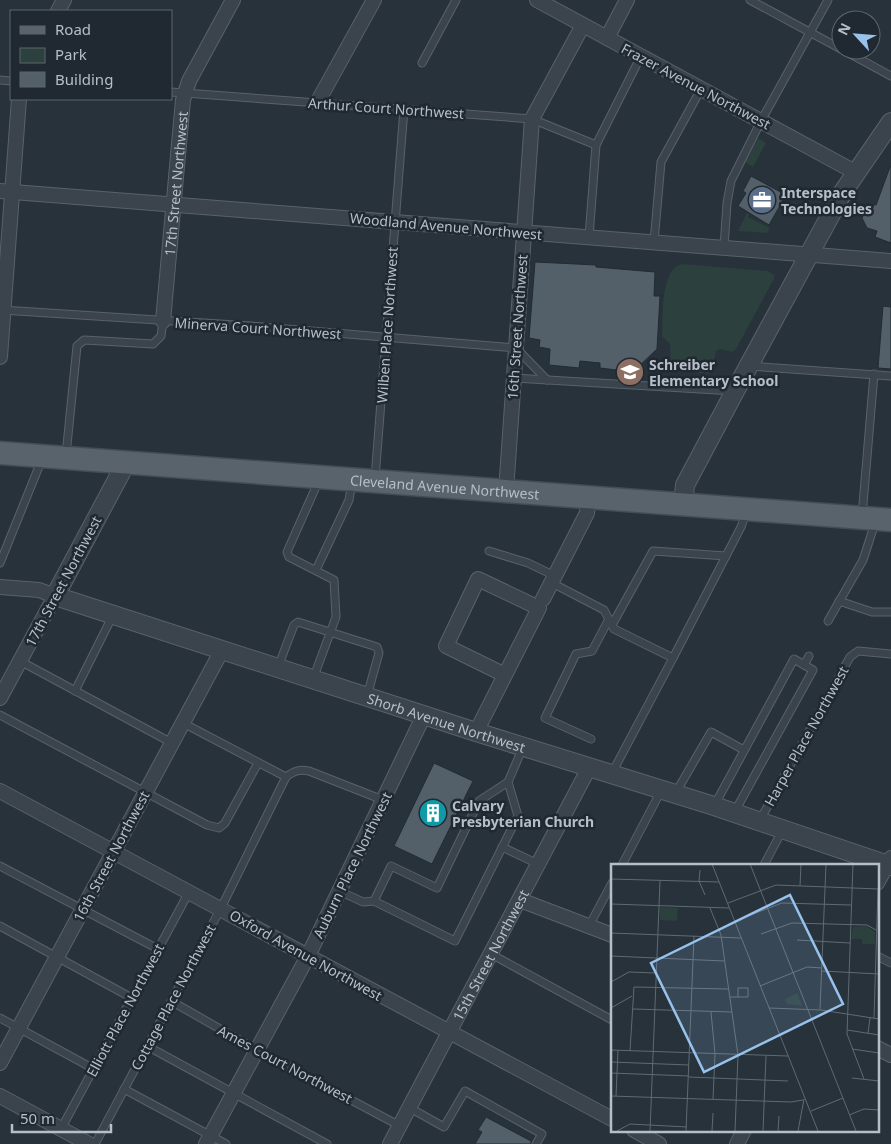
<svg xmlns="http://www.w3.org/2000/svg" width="891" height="1144" font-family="'Noto Sans',sans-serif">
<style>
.green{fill:#2c403e}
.building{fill:#535f69;stroke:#222b33}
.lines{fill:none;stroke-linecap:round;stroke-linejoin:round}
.service-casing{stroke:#59626a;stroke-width:9}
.minor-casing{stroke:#59626a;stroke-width:16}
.tertiary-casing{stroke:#59626a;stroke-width:20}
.primary-casing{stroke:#444d55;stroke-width:25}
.service{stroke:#3b444c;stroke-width:7}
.minor{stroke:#3b444c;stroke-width:14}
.tertiary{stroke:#3b444c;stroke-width:18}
.primary{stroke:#59636b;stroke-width:22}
.labels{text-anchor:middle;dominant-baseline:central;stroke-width:5;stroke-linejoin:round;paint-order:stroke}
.street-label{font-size:14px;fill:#b6bfc7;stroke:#202931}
.poi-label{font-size:14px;font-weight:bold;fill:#b6bfc7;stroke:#202931;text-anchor:start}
.inset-road{fill:none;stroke:#606a73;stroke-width:1}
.view{fill:#97c2ec;fill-opacity:0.15;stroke:#97c2ec;stroke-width:2.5}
.inset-edge{fill:none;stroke:#b6bfc7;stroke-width:2.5}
</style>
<rect width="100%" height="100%" fill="#27323b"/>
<!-- green -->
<g class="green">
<path d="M758,138L766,143L753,167L745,162Z"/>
<path d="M747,213L749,214L748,217L770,228L767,233L738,231Z"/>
<path d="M682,264L768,271L774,275V279L736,349L733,352L720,349L716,351L712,370L708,374L671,369L670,344L662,336C663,317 660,269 682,264Z"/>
</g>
<!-- building -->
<g class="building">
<path d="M890,167H891V243L875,237L877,231L867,228L862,218L867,204L876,205Z"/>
<path d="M751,176L786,195L769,225L738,206L746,193L743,191Z"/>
<path d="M535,262L596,265V267L655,272L654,296H660L657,349L633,372L600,368V363L580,361L579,368L549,365L550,349L539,347L540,340L529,338Z"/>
<path d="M883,306L891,307V369L878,368Z"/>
<path d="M434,763L473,781L432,864L394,846Z"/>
<path d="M486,1117L531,1141V1144H475L482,1132L478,1130Z"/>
</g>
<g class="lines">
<defs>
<g id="service">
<path d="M750,0L841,49"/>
<path d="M843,50L891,76"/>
<path d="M422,63L456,0"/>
<path d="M0,80L11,81"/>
<path d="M171,92L532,119L596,145"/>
<path d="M589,237L596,145L641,56"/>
<path d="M654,242L661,162L701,89"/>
<path d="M724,247L727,203L731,181L761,121L828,0"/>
<path d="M2,310L251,326L516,348L547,380"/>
<path d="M749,366L891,376"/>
<path d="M514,378L734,391"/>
<path d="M66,455L77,346L84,340L153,344L161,336L163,321"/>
<path d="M375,478L404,109"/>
<path d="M862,516L874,374"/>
<path d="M489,551L528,563L555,576"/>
<path d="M0,563L42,459"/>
<path d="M316,570L349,500L352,483"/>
<path d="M552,583L604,610L614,629L673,658L612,773"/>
<path d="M839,601L872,612H891"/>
<path d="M828,621L863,560L875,523"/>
<path d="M612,625L653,551L726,556"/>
<path d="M673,658L741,527L746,513"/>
<path d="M20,661L172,743"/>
<path d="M804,665L809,656"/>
<path d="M278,667L294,625L298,622L377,647L379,653L367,696"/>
<path d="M313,679L336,617L334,580L289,557L287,552L319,480"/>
<path d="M75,691L113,615"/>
<path d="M0,715L207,825L219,828L225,823L258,763"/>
<path d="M183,723L286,777"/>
<path d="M591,739L545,718L576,654L592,651L609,619"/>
<path d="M508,782L479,801L437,888L391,866L374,901L455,941L518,816L508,782L523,747"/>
<path d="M675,794L711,732L744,750"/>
<path d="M714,806L794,659L813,670L734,813"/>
<path d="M760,820L850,657L858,651L891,654"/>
<path d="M502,847L538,864"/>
<path d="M622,865L661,791"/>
<path d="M764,865L783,829"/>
<path d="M0,866L158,949"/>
<path d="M339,891L363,902L374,901"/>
<path d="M0,926L132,998"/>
<path d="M589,926L612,883"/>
<path d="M491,954L612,1020"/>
<path d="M877,956L891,963"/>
<path d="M171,1001L257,1050L400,1126"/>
<path d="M0,1018L94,1069"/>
<path d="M147,1046L327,1144"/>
<path d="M124,1089L226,1144"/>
<path d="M410,1108L444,1127L465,1091L542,1134L536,1144"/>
<path d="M61,1129L189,892"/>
<path d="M95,1144L221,908L286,777C294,771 299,769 309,771L383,800"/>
</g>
<g id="minor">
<path d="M537,0L855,172"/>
<path d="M58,11L64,0"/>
<path d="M607,38L627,0"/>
<path d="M317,103L374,0"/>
<path d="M0,191L891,261"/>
<path id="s1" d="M163,321L183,100L189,81L233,0"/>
<path d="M0,357L19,99"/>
<path d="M506,491L532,119L583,25"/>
<path d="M0,587L39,590L55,596L0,698"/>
<path d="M543,599L587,513L589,498"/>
<path d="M476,732L539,608L478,579L446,646L505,675"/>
<path d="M0,791L612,1119"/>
<path d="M877,883L891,858"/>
<path d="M520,900L612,935"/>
<path d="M877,1048L891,1055"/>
<path d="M0,1063L222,650"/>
<path d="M0,1096L89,1144"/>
<path d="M634,1130L659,1144"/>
<path d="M206,1144L308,956L424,715"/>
<path id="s2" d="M390,1144L590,766"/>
<path d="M737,1144L744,1130"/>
</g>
<g id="tertiary">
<path id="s3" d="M126,463L55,596L476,732L714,806L891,866"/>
<path d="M683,504L685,485L735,391L843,192L891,122"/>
</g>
<g id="primary">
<path id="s4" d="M0,453L891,520"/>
</g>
</defs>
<!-- service casing -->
<use href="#service" class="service-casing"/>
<!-- minor casing -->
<use href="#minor" class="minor-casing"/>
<!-- tertiary casing -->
<use href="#tertiary" class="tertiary-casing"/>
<!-- primary casing -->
<use href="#primary" class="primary-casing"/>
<!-- service -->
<use href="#service" class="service"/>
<!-- minor -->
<use href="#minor" class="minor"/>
<!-- tertiary -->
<use href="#tertiary" class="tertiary"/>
<!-- primary -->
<use href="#primary" class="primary"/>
</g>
<!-- icons -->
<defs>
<symbol id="office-disc" viewBox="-11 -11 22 22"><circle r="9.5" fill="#5c6f8a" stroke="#202931"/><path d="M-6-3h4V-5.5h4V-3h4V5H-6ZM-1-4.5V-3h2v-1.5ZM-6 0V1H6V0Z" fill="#fff"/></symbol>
<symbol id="school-disc" viewBox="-11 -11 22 22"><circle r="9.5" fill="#8d6e63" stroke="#202931"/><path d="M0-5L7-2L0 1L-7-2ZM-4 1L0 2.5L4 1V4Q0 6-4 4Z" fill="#fff"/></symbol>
<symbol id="building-disc" viewBox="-11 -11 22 22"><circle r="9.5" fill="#0f9aa8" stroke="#202931"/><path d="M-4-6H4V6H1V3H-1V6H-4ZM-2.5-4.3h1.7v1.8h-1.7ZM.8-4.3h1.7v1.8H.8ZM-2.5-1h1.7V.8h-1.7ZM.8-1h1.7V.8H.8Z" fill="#fff"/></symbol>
</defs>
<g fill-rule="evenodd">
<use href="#office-disc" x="746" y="184" width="32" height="32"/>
<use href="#school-disc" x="614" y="356" width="32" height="32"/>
<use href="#building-disc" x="417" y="797" width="32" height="32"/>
</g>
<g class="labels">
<!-- street labels -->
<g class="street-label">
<text transform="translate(696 86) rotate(28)">Frazer Avenue Northwest</text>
<text transform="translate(386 108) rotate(4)">Arthur Court Northwest</text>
<text stroke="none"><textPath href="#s1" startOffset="138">17th Street Northwest</textPath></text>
<text transform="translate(446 226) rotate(5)">Woodland Avenue Northwest</text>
<text transform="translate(387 325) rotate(-86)">Wilben Place Northwest</text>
<text transform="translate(517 327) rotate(-86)">16th Street Northwest</text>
<text transform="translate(258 328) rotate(4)">Minerva Court Northwest</text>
<text stroke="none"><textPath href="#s4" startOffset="446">Cleveland Avenue Northwest</textPath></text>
<text transform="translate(63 581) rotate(-62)">17th Street Northwest</text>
<text stroke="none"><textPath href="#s3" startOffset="562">Shorb Avenue Northwest</textPath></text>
<text transform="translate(806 736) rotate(-61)">Harper Place Northwest</text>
<text transform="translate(111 856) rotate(-62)">16th Street Northwest</text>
<text transform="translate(352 865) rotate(-64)">Auburn Place Northwest</text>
<text transform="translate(306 955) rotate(29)">Oxford Avenue Northwest</text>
<text stroke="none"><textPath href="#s2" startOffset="214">15th Street Northwest</textPath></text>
<text transform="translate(173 997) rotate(-62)">Cottage Place Northwest</text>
<text transform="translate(125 1010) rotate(-62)">Elliott Place Northwest</text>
<text transform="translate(285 1064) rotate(28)">Ames Court Northwest</text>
</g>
<!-- poi labels -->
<g class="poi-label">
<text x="781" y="192">Interspace<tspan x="781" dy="16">Technologies</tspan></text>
<text x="649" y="364">Schreiber<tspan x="649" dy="16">Elementary School</tspan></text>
<text x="452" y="805">Calvary<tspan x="452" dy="16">Presbyterian Church</tspan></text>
</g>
</g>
<!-- overview -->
<g transform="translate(611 864)">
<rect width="268" height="268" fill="#27323b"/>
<path d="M49,43L67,44L66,57L49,56ZM256,62L264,68V80H251V75H240L242,63ZM186,129L192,142L176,140L174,135Z" fill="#2c403e"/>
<path class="inset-road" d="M101,0L207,267M139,0L245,267M242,0L236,170L253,215M89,6L88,17L94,31M0,15L108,18M189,22L190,0M117,39L165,21L268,25M0,40L118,44M99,44L110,71L127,191L124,267M124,57L171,39L240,41M0,69L130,74M150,70L181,59L256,61L265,66M186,76L239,79M0,92L113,97M211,107L268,110M0,118L18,108L45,109M149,122L196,103L211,104M119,133H137V124H127V133M0,144L21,132M158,144L210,146L268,155M22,145L121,148M209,145L215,0M100,148L104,190L102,235M263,154L267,25M236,166L268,171M257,169L259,154M241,185L268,189M0,186L177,192M19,187L23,123L117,125M0,198L78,201M0,209L78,212M78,213L177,217M241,214L268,217M0,232L180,238L192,236M5,232L7,186M200,247L232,234M238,251L253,245L268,246M6,267L19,260L76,263M39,267L49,17M75,267L83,72M101,267L102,249M152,267L155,192M167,267L168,252M187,267L193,235"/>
<path class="view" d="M179,31L232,140L93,208L40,99Z"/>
<rect width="268" height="268" class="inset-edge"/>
</g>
<!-- legend -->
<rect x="10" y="10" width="162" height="90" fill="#202931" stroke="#5c656d"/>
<rect x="20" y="26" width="25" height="8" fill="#59636b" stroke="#5c656d"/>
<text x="55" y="35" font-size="15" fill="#b6bfc7">Road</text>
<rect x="20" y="48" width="25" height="15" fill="#2c403e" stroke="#5c656d"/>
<text x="55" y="60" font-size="15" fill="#b6bfc7">Park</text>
<rect x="20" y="72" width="25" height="15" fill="#535f69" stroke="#5c656d"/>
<text x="55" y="85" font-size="15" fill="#b6bfc7">Building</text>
<!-- north arrow -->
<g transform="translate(856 35) rotate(296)"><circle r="24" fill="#202931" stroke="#5c656d"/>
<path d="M0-4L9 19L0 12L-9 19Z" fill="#97c2ec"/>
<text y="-8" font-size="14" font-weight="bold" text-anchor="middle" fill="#b6bfc7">N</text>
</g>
<!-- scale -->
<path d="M12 1124v8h99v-8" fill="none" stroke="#b6bfc7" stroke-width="2.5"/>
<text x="20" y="1124" font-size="15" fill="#b6bfc7" stroke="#202931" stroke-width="4" paint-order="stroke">50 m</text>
</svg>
